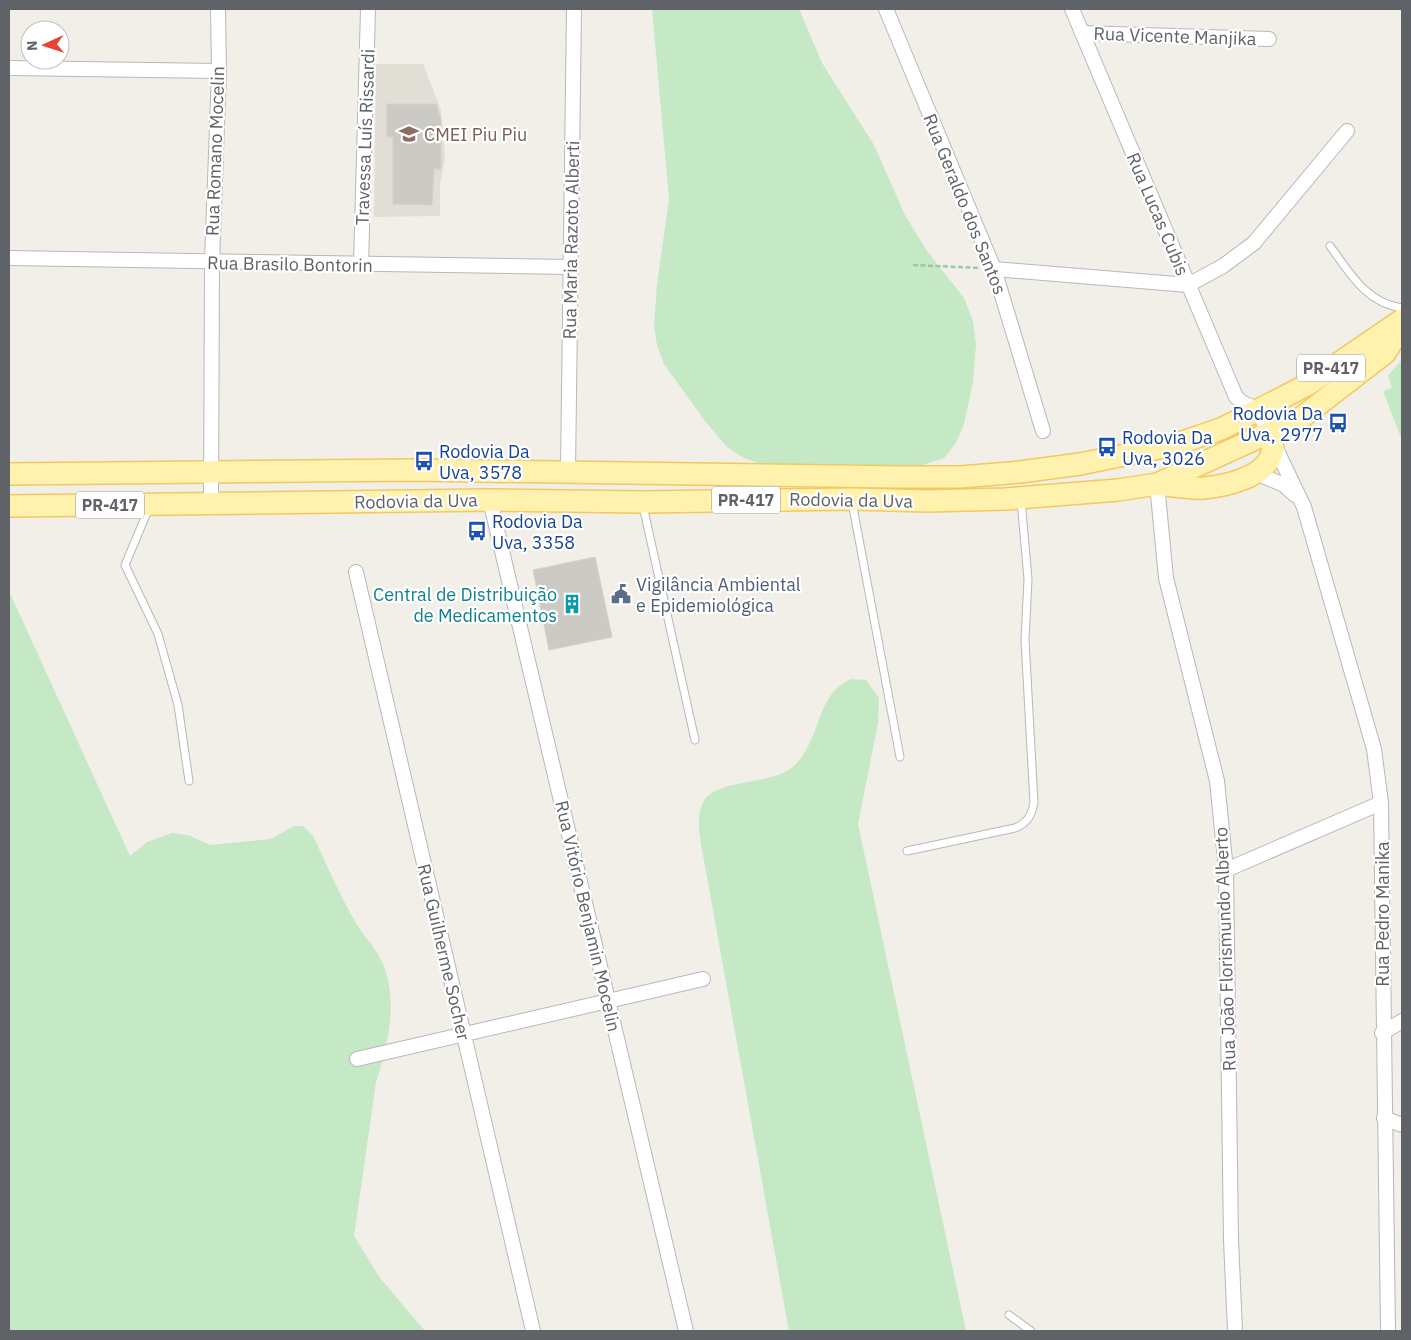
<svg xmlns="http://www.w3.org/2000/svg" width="1411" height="1340" font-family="'IBM Plex Sans',sans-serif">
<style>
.education{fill:#e1ded6}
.green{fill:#c5e8c5}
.building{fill:#cccac5;stroke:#d6d1c6}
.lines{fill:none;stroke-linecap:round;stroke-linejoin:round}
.service-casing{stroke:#b5b8bc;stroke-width:9}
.minor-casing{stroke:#b5b8bc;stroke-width:16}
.primary-casing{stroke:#f2c960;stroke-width:24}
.path{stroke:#9cc7a9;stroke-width:2.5;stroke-dasharray:5 2.5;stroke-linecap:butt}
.service{stroke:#fff;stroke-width:7}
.minor{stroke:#fff;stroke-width:14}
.primary{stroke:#fff2af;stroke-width:21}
.labels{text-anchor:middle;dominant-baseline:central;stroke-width:4.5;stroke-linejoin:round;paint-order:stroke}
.shield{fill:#fff;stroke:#8f9295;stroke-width:1}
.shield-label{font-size:16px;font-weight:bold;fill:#5f6368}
.street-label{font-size:18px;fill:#5f6368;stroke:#fff}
.education-label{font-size:18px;fill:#785e54;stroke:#fff;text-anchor:start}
.transit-label{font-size:18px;fill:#164399;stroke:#fff;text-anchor:start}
.service-label{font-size:18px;fill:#4e5e75;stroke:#fff;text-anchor:start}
.culture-label{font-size:18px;fill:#0d838f;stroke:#fff;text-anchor:end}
</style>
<rect width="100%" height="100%" fill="#f1efe8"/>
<!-- education -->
<path class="education" d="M376,64H423L441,110L445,158L440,184V216L374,217Z"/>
<!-- green -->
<g class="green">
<path d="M652,9H799L822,63L874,145L905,215L927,251L964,298L973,321L976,344L973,382L964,424L956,443L944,458L917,467L794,466L759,463L744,458L727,447L705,421L664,364L657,345L654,326L657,285L669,199Z"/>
<path d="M1402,360V440L1383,391L1392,388L1388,375Z"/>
<path d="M9,591L130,856L147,842L172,833L188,835L210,845L271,839L294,826H303L313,836C327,865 340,896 357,925C363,935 373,945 379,956C400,994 389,1043 376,1082L354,1236L380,1278L425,1331H9Z"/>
<path d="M851,679L866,680L879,698L878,723L858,824L966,1331H789L705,866C702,847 693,816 705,799C720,779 773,785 794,766C817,745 817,706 838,687C842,684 847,681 851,679Z"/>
</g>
<!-- building -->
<g class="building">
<path d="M387,104H436L441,120V169H434L432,205L393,204V137H387Z"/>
<path d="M595,557L612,637L549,650L533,570Z"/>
</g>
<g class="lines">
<defs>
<g id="service">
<path d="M1330,246C1350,273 1366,303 1402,308"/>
<path d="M852,502L900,757"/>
<path d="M643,506L695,740"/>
<path d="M149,508L125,565L158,634L178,705L189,781"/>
<path d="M907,851L1015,828C1027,823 1031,817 1034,803L1025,640L1028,579L1021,500"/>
<path d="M1009,1315L1031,1331"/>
</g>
<g id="minor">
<path d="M886,9L994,269L1043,431"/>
<path d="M1072,9L1236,397L1243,403L1257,409L1304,507L1374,749L1381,803L1388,1331"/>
<path d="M1082,33L1269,39"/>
<path d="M9,68L219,71"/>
<path d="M9,258L571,267"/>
<path d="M361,265L368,9"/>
<path d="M994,269L1188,285L1223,266L1254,243L1347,131"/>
<path d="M568,471L574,9"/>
<path d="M1256,473L1284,485L1295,495"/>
<path d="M1157,484L1166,578L1217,781L1226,870L1231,1240L1235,1331"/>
<path d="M490,500L686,1331"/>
<path d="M211,503L212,262L219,71L218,9"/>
<path d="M356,572L533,1331"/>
<path d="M1226,870L1381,803"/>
<path d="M1382,1033L1402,1021"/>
<path d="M357,1059L703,979"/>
<path d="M1384,1118L1402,1125"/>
</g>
<g id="primary">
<path d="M9,474L413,470L900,477H960L1020,472L1080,464L1174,445L1223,428L1307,385L1402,320"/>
<path d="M1158,484C1173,486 1189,489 1204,488C1225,486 1267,477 1272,452C1274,446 1271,439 1269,433"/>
<path d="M9,506L490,500L643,502L851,499L928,501L1005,499L1118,490L1157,484L1301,418L1385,353L1402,326"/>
</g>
</defs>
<!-- service casing -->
<use href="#service" class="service-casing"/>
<!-- minor casing -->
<use href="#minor" class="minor-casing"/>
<!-- primary casing -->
<use href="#primary" class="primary-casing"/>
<!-- path -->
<path class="path" d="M913,265L980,268"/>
<!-- service -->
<use href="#service" class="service"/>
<!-- minor -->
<use href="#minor" class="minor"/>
<!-- primary -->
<use href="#primary" class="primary"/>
</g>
<!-- icons -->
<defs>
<symbol id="school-bare" viewBox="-9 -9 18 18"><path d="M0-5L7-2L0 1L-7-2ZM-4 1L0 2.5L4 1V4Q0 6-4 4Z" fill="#8d6e63" stroke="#fff" stroke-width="2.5" paint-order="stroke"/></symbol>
<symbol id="bus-bare" viewBox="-9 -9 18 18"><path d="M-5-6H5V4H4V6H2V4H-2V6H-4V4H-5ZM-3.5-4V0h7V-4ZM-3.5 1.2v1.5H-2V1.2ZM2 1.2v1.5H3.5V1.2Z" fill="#1a4fb4" stroke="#fff" stroke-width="2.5" paint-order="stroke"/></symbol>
<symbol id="civic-bare" viewBox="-9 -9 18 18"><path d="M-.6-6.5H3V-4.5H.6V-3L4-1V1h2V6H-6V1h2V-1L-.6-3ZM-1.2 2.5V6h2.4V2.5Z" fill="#5c6f8a" stroke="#fff" stroke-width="2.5" paint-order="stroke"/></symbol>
<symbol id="building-bare" viewBox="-9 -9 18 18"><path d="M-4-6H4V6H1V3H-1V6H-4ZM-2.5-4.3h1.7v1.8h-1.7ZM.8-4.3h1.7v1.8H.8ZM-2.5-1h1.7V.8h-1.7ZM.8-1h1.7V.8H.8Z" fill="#0f9aa8" stroke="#fff" stroke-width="2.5" paint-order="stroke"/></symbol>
</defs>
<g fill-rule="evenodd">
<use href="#school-bare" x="395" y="120" width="28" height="28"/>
<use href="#bus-bare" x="1324" y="409" width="28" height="28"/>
<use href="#bus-bare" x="1093" y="433" width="28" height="28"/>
<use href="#bus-bare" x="410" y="447" width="28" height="28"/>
<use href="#bus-bare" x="463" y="517" width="28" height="28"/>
<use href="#civic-bare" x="607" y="580" width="28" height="28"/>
<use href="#building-bare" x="558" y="590" width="28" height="28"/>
</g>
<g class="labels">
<!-- shield labels -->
<g class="shield">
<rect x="1297" y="354.5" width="68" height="27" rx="4"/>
<rect x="712" y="486.5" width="68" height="27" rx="4"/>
<rect x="76" y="491.5" width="68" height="27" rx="4"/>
</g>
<g class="shield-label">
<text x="1331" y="368">PR-417</text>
<text x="746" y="500">PR-417</text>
<text x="110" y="505">PR-417</text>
</g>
<!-- street labels -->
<g class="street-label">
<text transform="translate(1175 36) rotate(2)">Rua Vicente Manjika</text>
<text transform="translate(365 137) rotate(-88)">Travessa Luís Rissardi</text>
<text transform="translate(215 151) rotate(-88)">Rua Romano Mocelin</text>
<text transform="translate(965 204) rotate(68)">Rua Geraldo dos Santos</text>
<text transform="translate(1158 214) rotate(67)">Rua Lucas Cubis</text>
<text transform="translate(571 240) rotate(-89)">Rua Maria Razoto Alberti</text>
<text transform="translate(290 264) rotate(1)">Rua Brasilo Bontorin</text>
<text transform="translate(851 500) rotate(1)">Rodovia da Uva</text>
<text transform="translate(416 501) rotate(-1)">Rodovia da Uva</text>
<text transform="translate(1382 914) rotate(-90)">Rua Pedro Manika</text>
<text transform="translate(588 916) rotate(77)">Rua Vitório Benjamin Mocelin</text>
<text transform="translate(1225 949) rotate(-92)">Rua João Florismundo Alberto</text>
<text transform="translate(444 952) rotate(77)">Rua Guilherme Socher</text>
</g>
<!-- education labels -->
<g class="education-label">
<text x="424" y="134">CMEI Piu Piu</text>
</g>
<!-- transit labels -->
<g class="transit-label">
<text x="1323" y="413" text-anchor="end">Rodovia Da<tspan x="1323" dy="21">Uva, 2977</tspan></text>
<text x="1122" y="437">Rodovia Da<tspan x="1122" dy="21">Uva, 3026</tspan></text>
<text x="439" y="451">Rodovia Da<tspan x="439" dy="21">Uva, 3578</tspan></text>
<text x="492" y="521">Rodovia Da<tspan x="492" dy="21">Uva, 3358</tspan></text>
</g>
<!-- service labels -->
<g class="service-label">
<text x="636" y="584">Vigilância Ambiental<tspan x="636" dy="21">e Epidemiológica</tspan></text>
</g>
<!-- culture labels -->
<g class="culture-label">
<text x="557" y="594">Central de Distribuição<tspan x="557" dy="21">de Medicamentos</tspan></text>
</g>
</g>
<!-- border -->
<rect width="1411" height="1340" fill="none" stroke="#5f6368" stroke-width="20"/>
<!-- north arrow -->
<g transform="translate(45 45) rotate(267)"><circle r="24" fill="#ffffff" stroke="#bfc1c3"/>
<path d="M0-4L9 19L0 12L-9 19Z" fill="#ea4335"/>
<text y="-8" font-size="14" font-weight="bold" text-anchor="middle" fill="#5f6368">N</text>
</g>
</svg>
